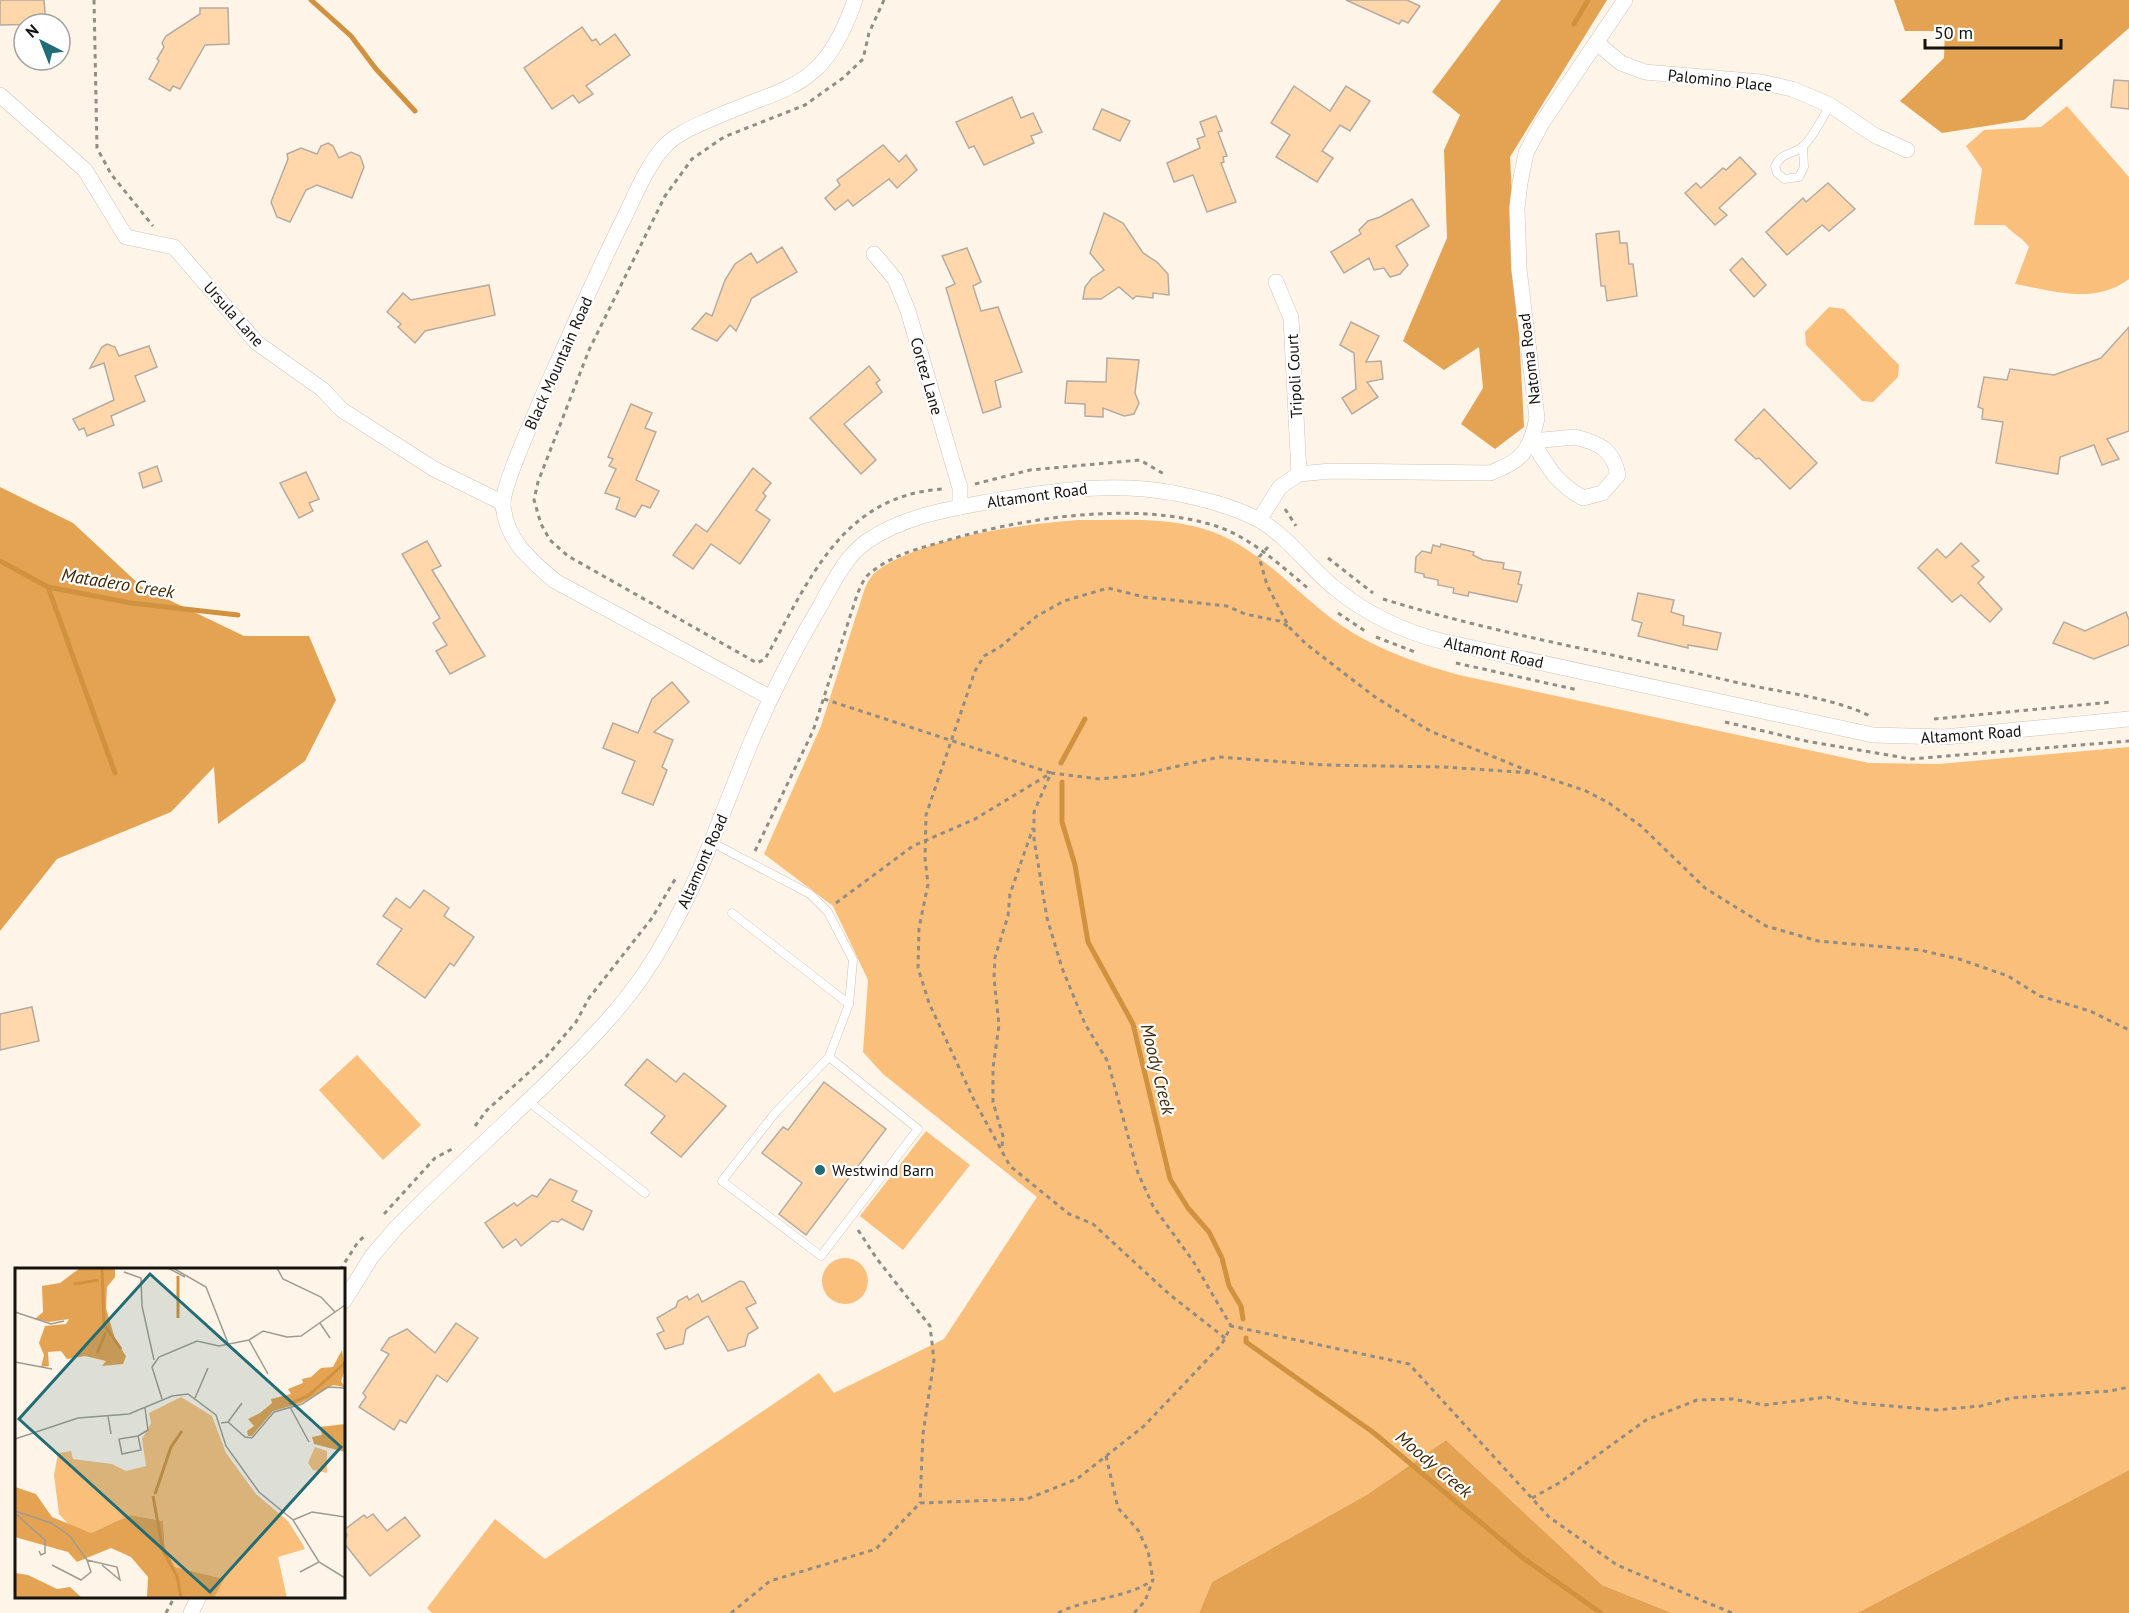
<svg xmlns="http://www.w3.org/2000/svg" width="2129" height="1613" font-family="'PT Sans',sans-serif">
<style>
.green{fill:#fac07b}
.forest{fill:#e3a352}
.lines{fill:none;stroke-linecap:round;stroke-linejoin:round}
.stream{stroke:#d19240;stroke-width:5}
.building{fill:#ffd7aa;stroke:#b5aba0;stroke-width:1.5}
.service-casing{stroke:#cec4b9;stroke-width:9}
.minor-casing{stroke:#cec4b9;stroke-width:16}
.path{stroke:#928c83;stroke-width:3;stroke-dasharray:4.5 4.5;stroke-linecap:butt}
.service{stroke:#fff;stroke-width:8}
.minor{stroke:#fff;stroke-width:15}
.poi-dot{fill:#226c75;stroke:#fff;stroke-width:2}
.labels{text-anchor:middle;dominant-baseline:central;stroke-width:4.5;stroke-linejoin:round;paint-order:stroke}
.street-label{font-size:16px;fill:#16130f;stroke:#fff}
.poi-label{font-size:16px;fill:#16130f;stroke:#fff;text-anchor:start}
.water-label{font-size:18px;font-style:italic;fill:#412703;stroke:#fff}
.inset-river{fill:none;stroke:#d19240;stroke-width:3}
.inset-road{fill:none;stroke:#a19a91;stroke-width:1.5}
.view{fill:#226c75;fill-opacity:0.15;stroke:#226c75;stroke-width:3}
.inset-edge{fill:none;stroke:#16130f;stroke-width:3}
</style>
<rect width="100%" height="100%" fill="#fef4e8"/>
<!-- green -->
<g class="green">
<path d="M2067,106L2129,177V279C2094,305 2055,291 2015,284L2029,247C2022,237 2013,234 2005,225H1974L1982,169L1966,146L1984,130L2041,127Z"/>
<path d="M1829,307L1844,309L1899,365L1898,377L1873,402L1862,401L1806,345L1805,332Z"/>
<path d="M1079,520C1119,520 1162,517 1201,528C1254,543 1289,586 1331,618C1369,647 1413,662 1459,675L1869,763L1939,764L2129,747V1470L1857,1613H1672L1602,1585L1446,1440L1368,1494L1212,1582L1199,1613H432L427,1608L495,1519L545,1559L819,1373L834,1393L944,1339L1037,1197L883,1074L863,1052L868,980L833,906L764,854L821,726L863,594C866,584 871,574 881,568C929,537 1022,524 1079,520Z"/>
<path d="M357,1055L421,1125L383,1160L319,1090Z"/>
<path d="M926,1131L970,1165L903,1250L860,1216Z"/>
<circle cx="845" cy="1281" r="23"/>
</g>
<!-- forest -->
<g class="forest">
<path d="M1501,0H1607L1510,157L1524,427L1495,449L1461,424L1483,388L1479,347L1444,370L1403,341L1447,238L1444,150L1460,115L1432,92Z"/>
<path d="M1894,0H2129V28L2024,120L1942,133L1900,101L1944,58L1945,31H1905Z"/>
<path d="M0,487L73,523L142,587L244,636H309L336,700L305,761L218,824L214,767L171,812L57,859L0,931Z"/>
<path d="M1446,1440L1602,1585L1672,1613H1199L1212,1582L1368,1494Z"/>
<path d="M2129,1470V1613H1857Z"/>
</g>
<g class="lines">
<!-- stream -->
<g class="stream">
<path d="M311,0L351,36L376,69L415,111"/>
<path d="M1574,24L1588,0"/>
<path d="M0,561L48,587L131,603L238,615"/>
<path d="M48,587L115,773"/>
<path d="M1061,763L1085,719"/>
<path d="M1062,782V822L1075,865L1088,942L1133,1024L1170,1179L1188,1208L1209,1232L1222,1258L1229,1286L1241,1306L1243,1319"/>
<path d="M1246,1338V1342L1374,1433L1523,1558L1601,1613"/>
</g>
</g>
<!-- building -->
<g class="building">
<path d="M0,0H44L46,24L0,25Z"/>
<path d="M1346,0H1407L1420,6L1408,23L1402,20L1399,24Z"/>
<path d="M200,8H228L229,44L205,45L180,89L173,86L170,91L149,79L159,61L157,59L164,47L162,43L166,36L200,14Z"/>
<path d="M582,27L592,41L596,39L600,45L615,34L630,55L586,86L593,94L579,103L573,95L552,109L524,68Z"/>
<path d="M2114,80L2129,81V109L2111,107Z"/>
<path d="M1294,86L1330,111L1346,86L1370,101L1350,131L1340,125L1322,151L1333,158L1317,182L1276,157L1290,135L1271,123Z"/>
<path d="M1012,97L1021,118L1033,113L1042,132L1031,136L1034,143L984,165L974,146L969,148L956,122Z"/>
<path d="M1102,109L1130,121L1120,141L1093,129Z"/>
<path d="M1216,116L1222,131L1218,132L1227,156L1223,157L1224,162L1221,163L1236,202L1207,212L1193,175L1174,182L1167,163L1200,148L1197,139L1205,136L1200,122Z"/>
<path d="M328,143L333,146L339,158L351,152L360,156L364,167L352,198L317,185L306,190L290,222L277,217L271,202L288,159L287,154L301,148L317,154L321,146Z"/>
<path d="M883,145L899,162L906,155L917,170L897,188L889,179L853,206L848,200L835,210L825,198L840,185L837,180Z"/>
<path d="M1740,157L1756,174L1719,208L1727,215L1715,225L1685,193L1696,183L1701,188L1723,168L1726,170Z"/>
<path d="M1828,183L1855,209L1829,231L1822,225L1787,255L1766,232L1803,198L1806,202Z"/>
<path d="M1412,199L1429,226L1396,246L1408,265L1400,274L1390,277L1384,268L1374,270L1369,258L1344,273L1331,252L1361,234L1359,230L1368,221L1380,217Z"/>
<path d="M1104,213L1123,223L1143,253L1157,262L1168,274L1169,295L1153,293V298L1136,296L1133,299L1119,287L1101,299H1083L1085,287L1092,278L1104,270L1090,253Z"/>
<path d="M1619,231L1620,243H1627L1629,264H1633L1637,296L1607,301L1605,286H1601L1596,234Z"/>
<path d="M782,247L797,272L752,298L736,331L730,325L717,341L692,329L706,313L712,316L725,280L735,264L751,253L757,263Z"/>
<path d="M967,248L981,282L973,286L981,311L998,307L1022,372L995,381L1001,407L983,413L946,288L955,284L942,256Z"/>
<path d="M1742,258L1766,285L1754,297L1730,270Z"/>
<path d="M489,285L495,315L425,331L415,343L398,327L401,324L387,312L403,293L411,300Z"/>
<path d="M1351,322L1379,336L1366,362L1381,361L1383,379L1367,382L1378,397L1352,414L1342,398L1356,389L1354,353L1340,345Z"/>
<path d="M2129,327V431L2107,439L2119,459L2102,465L2094,445L2060,457L2058,474L1996,463L2003,422L1982,419L1983,409L1978,407L1984,377L2007,380L2010,369L2054,375L2101,358Z"/>
<path d="M107,344L115,347L119,356L149,346L157,367L135,376L145,401L111,416L114,425L87,436L84,428L79,430L73,419L114,400L104,363L90,368L102,347Z"/>
<path d="M1107,358L1139,360L1135,393L1139,403L1134,414L1124,416L1103,408V417L1085,416V404L1065,403L1067,381L1106,382Z"/>
<path d="M869,366L880,380L876,383L882,392L844,424L876,460L861,474L810,418Z"/>
<path d="M631,404L652,413L645,428L656,432L636,480L659,491L650,508L642,505L635,517L616,509L620,498L605,493L616,469L609,466L613,459L608,457Z"/>
<path d="M1764,409L1817,463L1790,489L1759,458L1756,459L1735,440Z"/>
<path d="M157,466L162,481L143,488L139,473Z"/>
<path d="M753,468L771,483L763,493L766,496L756,510L770,520L740,564L711,544L693,569L673,555L696,524L707,532Z"/>
<path d="M306,472L319,499L309,503L313,511L299,518L280,483Z"/>
<path d="M427,541L441,566L432,570L485,656L450,674L436,651L447,645L433,623L440,618L402,554Z"/>
<path d="M1961,543L1979,561L1972,566L1984,577L1978,583L2002,609L1990,622L1961,595L1952,602L1918,568L1937,549L1946,558Z"/>
<path d="M1441,544L1474,552L1473,555L1483,560L1504,563L1503,569L1521,572L1518,584L1522,585L1517,602L1469,592L1468,596L1453,593L1454,588L1438,585V580L1424,577V574L1415,572L1416,557L1422,551L1431,553L1433,545L1440,547Z"/>
<path d="M1638,593L1674,600L1671,612L1684,616L1683,625L1721,633L1717,650L1688,645V648L1638,636L1642,623L1632,620Z"/>
<path d="M2126,612L2129,620V645L2094,659L2053,643L2064,622L2085,631Z"/>
<path d="M672,682L689,702L654,732L673,740L662,767L667,770L653,805L622,793L635,761L603,748L613,723L638,733L652,699Z"/>
<path d="M424,890L449,908L444,916L474,937L454,966L450,963L425,998L377,964L402,929L383,916L396,898L410,908Z"/>
<path d="M32,1007L39,1041L0,1050V1014Z"/>
<path d="M647,1059L676,1082L684,1073L726,1106L681,1157L651,1133L665,1116L625,1085Z"/>
<path d="M824,1082L886,1129L806,1235L779,1214L802,1183L762,1153L783,1127L788,1130Z"/>
<path d="M550,1179L577,1191L572,1201L592,1211L583,1230L562,1219L558,1222L552,1221L521,1246L516,1239L503,1248L485,1223L514,1203L517,1206L532,1195L537,1197Z"/>
<path d="M740,1281L744,1282L756,1303L746,1308L758,1328L748,1334L745,1346L728,1351L708,1316L686,1329L683,1344L665,1349L657,1334L664,1331L657,1318L676,1307L678,1301L687,1296L689,1300L698,1294L702,1302Z"/>
<path d="M456,1323L478,1338L447,1382L437,1375L406,1423L400,1420L394,1430L359,1407L366,1397L363,1393L389,1354L381,1350L389,1338L407,1329L435,1353Z"/>
<path d="M373,1514L387,1531L405,1517L420,1536L370,1576L344,1543L347,1535L344,1530L364,1515L367,1518Z"/>
</g>
<g class="lines">
<defs>
<g id="service">
<path d="M1803,147L1804,167L1799,177L1784,179L1777,173L1775,166C1782,152 1792,155 1802,147C1811,141 1824,115 1830,105"/>
<path d="M713,843L810,894L828,912L853,960L849,1004L829,1057L775,1113L722,1181L821,1256L918,1129L829,1057"/>
<path d="M732,913L849,1004"/>
<path d="M528,1101L645,1193"/>
</g>
<g id="minor">
<path d="M1597,43L1621,63L1645,72L1761,82L1792,89L1830,105L1874,135L1907,150"/>
<path d="M0,95L85,170L126,237L174,247L257,343L322,389L342,410L434,469L503,503"/>
<path d="M874,254L895,279L908,311L960,488V507"/>
<path d="M1276,282L1291,318L1299,474"/>
<path d="M1575,437C1599,443 1613,449 1618,475L1602,493L1583,498C1555,482 1548,467 1532,441Z"/>
<path d="M1259,520L1280,487L1299,474L1331,471L1490,473C1522,461 1530,451 1537,418L1519,269L1517,208L1520,183L1526,153L1542,123L1625,0"/>
<path d="M771,698L555,581C530,560 506,540 503,505C502,486 532,422 540,402C567,341 593,280 623,220C635,196 645,169 663,148C674,135 693,127 709,120C788,84 823,93 855,0"/>
<path d="M344,1301L372,1256L396,1228C448,1175 503,1126 556,1074C587,1043 619,1011 644,974C693,902 719,819 752,740C771,695 794,650 819,608C832,585 844,558 866,542C904,515 954,508 998,500C1058,490 1114,482 1174,493C1203,499 1233,506 1259,520C1289,537 1309,568 1336,589C1367,614 1402,631 1441,641L1873,735L1945,737L2129,719"/>
<path d="M191,1613L199,1596"/>
</g>
</defs>
<!-- service casing -->
<use href="#service" class="service-casing"/>
<!-- minor casing -->
<use href="#minor" class="minor-casing"/>
<!-- path -->
<g class="path">
<path d="M94,0L97,148L111,174L153,226"/>
<path d="M884,0L869,33L863,59L843,78L805,105L724,137L692,159L665,196L589,350L538,482L534,500L541,524L550,540L568,556L757,663L765,659C809,581 841,496 942,489"/>
<path d="M975,484L1030,470L1140,460L1164,474"/>
<path d="M1285,509L1296,526"/>
<path d="M1268,547L1259,557L1267,585L1289,627L1306,644L1375,697L1430,731L1531,772"/>
<path d="M1328,558L1373,593"/>
<path d="M1383,599C1500,635 1621,655 1739,683C1783,693 1832,697 1872,717"/>
<path d="M1338,613L1365,631"/>
<path d="M1376,637L1415,652"/>
<path d="M1456,663L1578,690"/>
<path d="M824,699L1051,773L1034,812V839L1047,918L1062,968L1085,1024L1108,1062L1138,1173L1153,1206L1193,1261L1231,1326"/>
<path d="M1934,719L2112,702"/>
<path d="M1725,722L1806,741L1911,759L2129,741"/>
<path d="M755,851L813,731L857,595C860,588 863,580 868,575C888,557 913,550 938,543C1019,518 1134,500 1216,526C1252,538 1281,566 1310,590"/>
<path d="M836,903L913,846L975,819L1051,773L1100,779L1138,775L1219,757L1325,765L1444,767L1533,773L1586,791L1609,803L1641,826L1705,888L1766,926L1818,941L1920,950L1959,959L2008,976L2040,996L2090,1011L2129,1030"/>
<path d="M475,1126L487,1110L546,1057L576,1022L589,998L652,918L677,876"/>
<path d="M1002,1146L1003,1136L993,1102V1068L999,1025L994,978L995,957L1008,916L1010,894L1033,828"/>
<path d="M384,1214L435,1158L452,1149"/>
<path d="M858,1230L877,1259L930,1326L934,1360L923,1434L920,1503"/>
<path d="M340,1270L358,1242L366,1235"/>
<path d="M1225,1338L1169,1294L1093,1224L1069,1214L1010,1166L975,1102L929,1003L918,968L919,928L928,884L925,858L926,815L975,671L984,656L1000,647L1037,616L1064,601L1108,588L1144,597L1227,606L1245,614L1279,621L1289,627"/>
<path d="M1106,1456L1118,1508L1138,1530L1148,1551L1153,1580"/>
<path d="M1532,1498L1559,1483L1646,1420L1697,1400L1733,1399L1764,1405L1827,1397L1857,1403L1936,1410L1981,1406L2011,1398L2110,1391L2129,1387"/>
<path d="M166,1613L175,1596"/>
<path d="M731,1613L770,1581L876,1549L920,1503L1027,1499L1077,1479L1144,1426L1222,1344L1231,1326L1409,1364L1549,1517L1617,1565L1732,1613"/>
<path d="M1058,1613C1089,1597 1123,1600 1153,1580L1145,1601L1134,1613"/>
</g>
<!-- service -->
<use href="#service" class="service"/>
<!-- minor -->
<use href="#minor" class="minor"/>
</g>
<!-- markers -->
<circle class="poi-dot" cx="820" cy="1170" r="6"/>
<g class="labels">
<!-- street labels -->
<g class="street-label">
<text transform="translate(1720 80) rotate(6)">Palomino Place</text>
<text transform="translate(234 314) rotate(48)">Ursula Lane</text>
<text transform="translate(1529 359) rotate(-97)">Natoma Road</text>
<text transform="translate(558 363) rotate(-66)">Black Mountain Road</text>
<text transform="translate(927 376) rotate(74)">Cortez Lane</text>
<text transform="translate(1294 376) rotate(-93)">Tripoli Court</text>
<text transform="translate(1037 495) rotate(-8)">Altamont Road</text>
<text transform="translate(1494 652) rotate(12)">Altamont Road</text>
<text transform="translate(1971 734) rotate(-4)">Altamont Road</text>
<text transform="translate(702 861) rotate(-66)">Altamont Road</text>
</g>
<!-- poi labels -->
<g class="poi-label">
<text x="832" y="1170">Westwind Barn</text>
</g>
<!-- water labels -->
<g class="water-label">
<text transform="translate(118 583) rotate(9)">Matadero Creek</text>
<text transform="translate(1158 1069) rotate(76)">Moody Creek</text>
<text transform="translate(1434 1464) rotate(40)">Moody Creek</text>
</g>
</g>
<!-- overview -->
<g transform="translate(15 1268)">
<rect width="330" height="330" fill="#fef4e8"/>
<path d="M166,129L197,148L211,185L241,226L273,253L288,277L290,281L263,289L272,330H199L208,311L160,299L150,279L148,253L115,247L76,265L56,259L44,246L39,207L43,185L56,183L58,191L97,196L111,203L131,198L127,171L136,155L134,145ZM300,179L312,183V205L298,202L293,195Z" fill="#fac07b"/>
<path d="M65,0H100V9L92,19L91,40L100,71L111,88L108,96L87,98L91,93L70,88L52,91L46,83L33,84L34,98L26,99L29,87L24,75L30,58L51,56L54,51L34,54L20,51L28,44L27,18L45,15ZM327,82L330,102L326,113L330,119L318,117L286,135L258,143L237,168H233L232,163L239,158L233,151L245,145L257,135L256,131L276,126L273,121L288,115L287,111L296,109L306,100L318,99ZM330,156V184L299,176L297,169L307,167L305,159ZM0,219L21,226L37,249L76,265L115,247L148,253L150,279L160,299L209,311L199,330H132L133,309L116,289L96,280L62,294L53,284L0,269ZM0,305L13,307L42,321L55,319L67,330H0Z" fill="#e3a352"/>
<path class="inset-river" d="M87,0L89,56L106,81M163,8V50M59,16L84,12M82,85L91,64M274,136L293,128L330,95M140,226L156,179L167,163M138,228L148,283L162,308L166,330"/>
<path class="inset-road" d="M153,0L170,9M158,0L191,19L213,75M262,0L268,11L306,29L320,44M109,4L126,10L127,38L139,92M0,44L36,56L49,53M305,55L315,70M234,72L253,106M0,94L37,101M180,130L193,100M147,131L137,99L144,89L182,73L204,78L234,72L248,63L272,69L286,68L330,37M275,139L294,174M93,148L96,166M213,154L227,135M206,155L213,154L230,169L237,170M123,168L126,182L107,186L104,171L123,168L133,162L130,140M237,170L259,144L287,136L313,119L330,120M0,171L63,150L114,146L157,128L173,126L201,147L211,178L244,224L278,252L304,294L330,310M0,243L36,255L55,268L72,292L102,299L105,312L87,297M0,245L30,272V285L26,287L24,283M278,252L297,244L330,249M37,297L66,312L76,304L72,292M285,304L304,294"/>
<path class="view" d="M135,6L326,179L195,324L4,151Z"/>
<rect width="330" height="330" class="inset-edge"/>
</g>
<!-- north arrow -->
<g transform="translate(42 42) rotate(318)"><circle r="28" fill="#ffffff" stroke="#a2a19f" stroke-width="1.5"/>
<path d="M0-4.5L10 22L0 15L-10 22Z" fill="#226c75"/>
<text y="-9" font-size="16" font-weight="bold" text-anchor="middle" fill="#16130f">N</text>
</g>
<!-- scale -->
<path d="M1925 39v9h136v-9" fill="none" stroke="#16130f" stroke-width="3"/>
<text x="1934" y="39" font-size="18" fill="#16130f" stroke="#ffffff" stroke-width="4.5" paint-order="stroke">50 m</text>
</svg>
